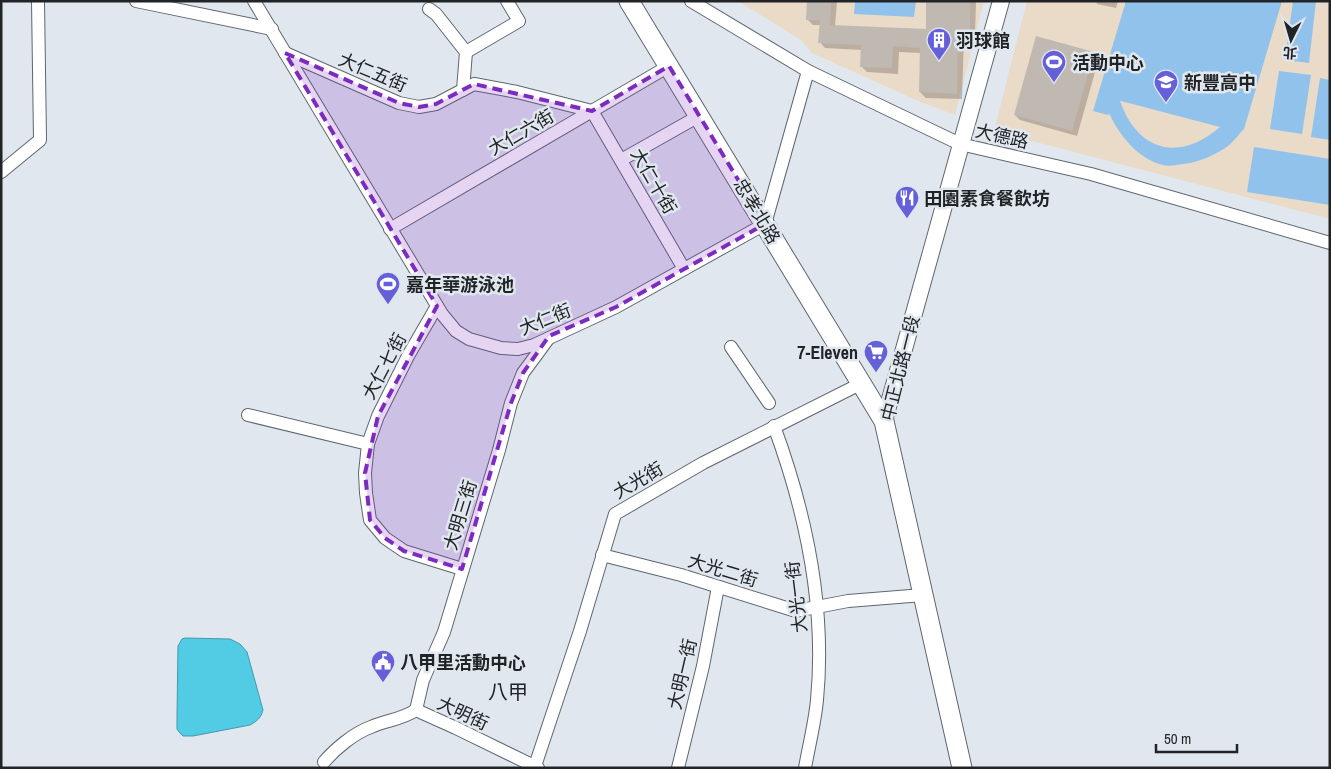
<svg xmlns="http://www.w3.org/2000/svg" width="1331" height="769" font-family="'Archivo Narrow','Noto Sans TC',sans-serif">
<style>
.education{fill:#eadac8}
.green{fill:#91c2ec;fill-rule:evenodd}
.water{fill:#52cbe4;stroke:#4399ab}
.shadow{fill:#0003}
.building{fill:#bfb9b2}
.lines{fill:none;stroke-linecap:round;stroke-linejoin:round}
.minor-casing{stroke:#5f666c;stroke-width:14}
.tertiary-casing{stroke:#5f666c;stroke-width:18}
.secondary-casing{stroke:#5f666c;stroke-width:21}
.minor{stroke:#fff;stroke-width:12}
.tertiary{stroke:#fff;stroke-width:16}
.secondary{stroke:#fff;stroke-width:19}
.marked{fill:#7b2cbf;fill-opacity:0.2;stroke:#7b2cbf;stroke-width:4;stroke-dasharray:10 6;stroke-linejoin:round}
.labels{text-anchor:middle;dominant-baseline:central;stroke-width:5;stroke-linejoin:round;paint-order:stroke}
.poi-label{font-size:18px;font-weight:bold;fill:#212426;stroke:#e0e7ee;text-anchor:start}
.street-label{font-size:18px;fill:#212426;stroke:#e0e7ee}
.quarter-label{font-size:20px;fill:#212426;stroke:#e0e7ee}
</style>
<rect width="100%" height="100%" fill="#e0e7ee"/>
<!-- education -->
<g class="education">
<path d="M738,1H984L955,115L918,101L812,53L801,40Z"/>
<path d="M1027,1H1330V219L994,131Z"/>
</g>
<!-- green -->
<g class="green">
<path d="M855,1H916L914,17L854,14Z"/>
<path d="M1126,1H1282L1244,129C1239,134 1234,141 1228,146C1217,154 1203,160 1190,163C1181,164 1172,167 1163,165C1138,159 1119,135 1109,113L1108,115L1093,111ZM1120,101H1121L1220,127C1180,162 1138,152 1120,101Z"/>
<path d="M1293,1H1316L1309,63L1285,60Z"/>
<path d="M1279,71L1311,75L1302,134L1270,129Z"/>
<path d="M1320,78L1330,80V140L1311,137Z"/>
<path d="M1254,147L1330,159V205L1247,192Z"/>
</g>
<!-- water -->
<path class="water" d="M185,638L230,639L240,644L247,652L263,710C261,718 257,721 250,725L193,736H183L179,732L177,729V716L178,646L182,639Z"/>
<!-- shadow -->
<g class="shadow">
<path d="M808,1H837L835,26L927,30V1H976L975,35H964L962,99L926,98L920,92L921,53L899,52L898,74L867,72L861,66L862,50L825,48L820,42L821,25H813L807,19Z"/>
<path d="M1096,1H1118L1116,8L1097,4Z"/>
<path d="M1093,53L1099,58L1077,136L1020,120L1015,115Z"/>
</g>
<!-- building -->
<g class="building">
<path d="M807,1H831L830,25L926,29V1H970V30L958,29L957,94L919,92L920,48L893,46L892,68L860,67L861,45L818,43L820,20H806Z"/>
<path d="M1036,36L1094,52L1072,131L1014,115Z"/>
</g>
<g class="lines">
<defs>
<g id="minor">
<path d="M136,1L272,29"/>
<path d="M254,1L442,314L456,331L469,339L501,348L518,349L534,345L616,307L765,224L808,71"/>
<path d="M691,1L808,71L960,144L1091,174L1330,243"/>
<path d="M429,9L436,14L466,52L463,90"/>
<path d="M466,52L519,21L507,1"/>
<path d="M285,53L399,103L419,107L436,104L474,84L517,92L592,111L684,269"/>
<path d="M621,160L699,116"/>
<path d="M1,172L40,140L38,1"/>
<path d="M390,229L669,66"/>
<path d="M437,306L408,356L378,416L368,444L365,473L366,493L370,520L385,538L404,551L462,569"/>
<path d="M731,347L769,403"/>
<path d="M248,415L368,444"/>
<path d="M774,426C806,513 826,607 817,700C815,722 809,745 805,768"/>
<path d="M602,555L681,575L796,611L848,601L923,595"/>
<path d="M416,710L423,680L444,632L499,450L511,403L523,373L548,339"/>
<path d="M324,762C335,749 354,733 371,727C386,720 401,720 416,710L456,728L538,768"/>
<path d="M535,766L580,631L615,514L703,463L862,383"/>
<path d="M678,768L703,666L718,587"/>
</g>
<path id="tertiary" d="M884,421L1001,1"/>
<path id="secondary" d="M629,1L884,421L962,768"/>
</defs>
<!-- minor casing -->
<use href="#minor" class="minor-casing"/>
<!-- tertiary casing -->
<use href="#tertiary" class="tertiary-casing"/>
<!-- secondary casing -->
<use href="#secondary" class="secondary-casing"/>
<!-- minor -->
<use href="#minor" class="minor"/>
<!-- tertiary -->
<use href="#tertiary" class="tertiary"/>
<!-- secondary -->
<use href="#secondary" class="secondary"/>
</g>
<!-- marked area -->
<path class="marked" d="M285,53L399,103L419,107L436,104L474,84L592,111L669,66L765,224L616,307L549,336L523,373L511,403L462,569L404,551L385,538L370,520L365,473L378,416L437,306Z"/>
<!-- icons -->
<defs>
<symbol id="building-pin" viewBox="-11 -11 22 30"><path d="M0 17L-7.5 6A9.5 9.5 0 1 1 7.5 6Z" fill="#6560da" stroke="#e0e7ee"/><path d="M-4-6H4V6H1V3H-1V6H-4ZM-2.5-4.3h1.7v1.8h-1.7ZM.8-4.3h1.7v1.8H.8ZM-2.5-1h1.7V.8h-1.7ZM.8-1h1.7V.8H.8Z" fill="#fff"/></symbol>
<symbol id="stadium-pin" viewBox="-11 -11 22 30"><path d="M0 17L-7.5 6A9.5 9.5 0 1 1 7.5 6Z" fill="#6560da" stroke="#e0e7ee"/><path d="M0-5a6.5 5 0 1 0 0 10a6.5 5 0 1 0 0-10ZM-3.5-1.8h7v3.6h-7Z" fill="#fff"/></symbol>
<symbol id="school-pin" viewBox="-11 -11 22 30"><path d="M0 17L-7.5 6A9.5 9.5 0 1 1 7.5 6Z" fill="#6560da" stroke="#e0e7ee"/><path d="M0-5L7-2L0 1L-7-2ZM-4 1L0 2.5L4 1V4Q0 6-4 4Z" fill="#fff"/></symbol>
<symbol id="restaurant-pin" viewBox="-11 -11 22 30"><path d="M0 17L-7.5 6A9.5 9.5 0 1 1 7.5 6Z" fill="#6560da" stroke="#e0e7ee"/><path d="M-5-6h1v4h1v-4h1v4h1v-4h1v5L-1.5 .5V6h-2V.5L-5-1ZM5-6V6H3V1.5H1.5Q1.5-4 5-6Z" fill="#fff"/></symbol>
<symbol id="supermarket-pin" viewBox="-11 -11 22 30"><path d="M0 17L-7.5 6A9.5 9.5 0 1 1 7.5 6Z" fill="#6560da" stroke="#e0e7ee"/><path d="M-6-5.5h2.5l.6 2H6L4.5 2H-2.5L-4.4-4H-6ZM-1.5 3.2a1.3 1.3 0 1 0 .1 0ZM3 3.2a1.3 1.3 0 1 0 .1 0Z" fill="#fff"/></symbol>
<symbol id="civic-pin" viewBox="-11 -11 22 30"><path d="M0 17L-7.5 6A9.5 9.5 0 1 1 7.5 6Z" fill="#6560da" stroke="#e0e7ee"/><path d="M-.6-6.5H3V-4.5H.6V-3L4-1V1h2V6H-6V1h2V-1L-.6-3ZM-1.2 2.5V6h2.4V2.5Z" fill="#fff"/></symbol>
</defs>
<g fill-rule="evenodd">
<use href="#building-pin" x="925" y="26" width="28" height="38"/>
<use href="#stadium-pin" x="1040" y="48" width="28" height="38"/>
<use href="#school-pin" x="1152" y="68" width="28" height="38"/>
<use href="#restaurant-pin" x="893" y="184" width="28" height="38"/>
<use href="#stadium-pin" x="374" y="270" width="28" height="38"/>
<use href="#supermarket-pin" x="862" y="338" width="28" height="38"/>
<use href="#civic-pin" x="369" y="648" width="28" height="38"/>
</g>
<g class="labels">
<!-- poi labels -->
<g class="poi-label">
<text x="956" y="40">羽球館</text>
<text x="1072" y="62">活動中心</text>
<text x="1184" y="82">新豐高中</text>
<text x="924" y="198">田園素食餐飲坊</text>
<text x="406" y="284">嘉年華游泳池</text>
<text x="858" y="352" text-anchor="end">7-Eleven</text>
<text x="400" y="662">八甲里活動中心</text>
</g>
<!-- street labels -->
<g class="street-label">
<text transform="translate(373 72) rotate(23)">大仁五街</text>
<text transform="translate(521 132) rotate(-30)">大仁六街</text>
<text transform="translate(1002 136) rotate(13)">大德路</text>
<text transform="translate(654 181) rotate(60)">大仁十街</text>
<text transform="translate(757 211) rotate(59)">忠孝北路</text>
<text transform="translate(545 319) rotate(-22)">大仁街</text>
<text transform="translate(384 366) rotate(-62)">大仁七街</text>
<text transform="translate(900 368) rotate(-76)">中正北路一段</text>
<text transform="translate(638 480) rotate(-30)">大光街</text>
<text transform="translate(460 515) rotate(-73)">大明三街</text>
<text transform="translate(723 570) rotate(17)">大光二街</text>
<text transform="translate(796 597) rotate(-97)">大光一街</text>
<text transform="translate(682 674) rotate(-77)">大明一街</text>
<text transform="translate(463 713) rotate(25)">大明街</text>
</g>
<!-- quarter labels -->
<g class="quarter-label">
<text x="508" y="691">八甲</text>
</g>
</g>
<!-- border -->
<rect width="1331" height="769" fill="none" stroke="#212426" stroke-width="5"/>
<!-- north arrow -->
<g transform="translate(1291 40) rotate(185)" stroke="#e0e7ee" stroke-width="4" paint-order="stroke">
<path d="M0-4L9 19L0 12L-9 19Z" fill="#212426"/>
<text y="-8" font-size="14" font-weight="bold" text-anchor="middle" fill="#212426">北</text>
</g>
<!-- scale -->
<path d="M1156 744v8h81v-8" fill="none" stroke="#212426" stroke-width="2.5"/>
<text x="1164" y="744" font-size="15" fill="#212426" stroke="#e0e7ee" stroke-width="4" paint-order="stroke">50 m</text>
</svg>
